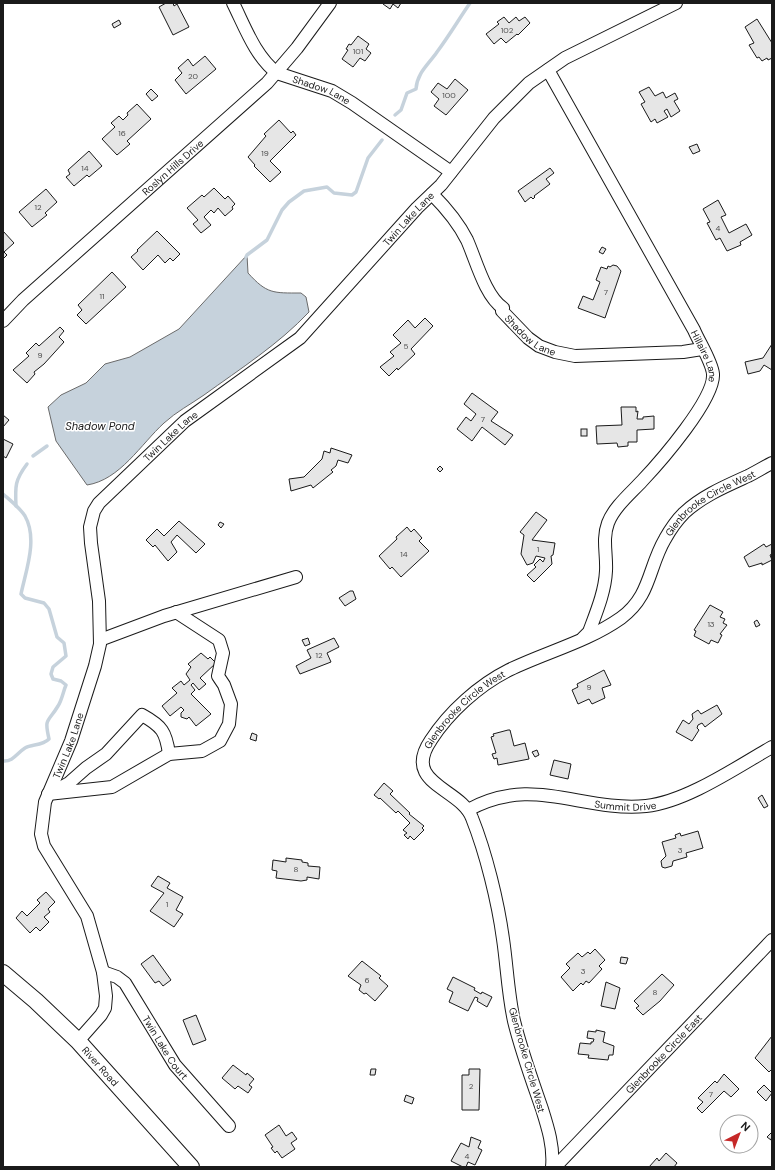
<svg xmlns="http://www.w3.org/2000/svg" width="775" height="1170" font-family="'DM Sans',sans-serif">
<style>
.water{fill:#c6d2dc;stroke:#6a6a6a}
.lines{fill:none;stroke-linecap:round;stroke-linejoin:round}
.stream{stroke:#c6d2dc;stroke-width:3.5}
.building{fill:#e6e6e6;stroke:#1a1a1a}
.minor-casing{stroke:#1a1a1a;stroke-width:14}
.major-casing{stroke:#1a1a1a;stroke-width:18}
.minor{stroke:#fff;stroke-width:12}
.major{stroke:#fff;stroke-width:16}
.labels{text-anchor:middle;dominant-baseline:central;stroke-width:3;stroke-linejoin:round;paint-order:stroke}
.number-label{font-size:8px;fill:#4d4d4d}
.street-label{font-size:10px;fill:#1a1a1a;stroke:#fff}
.water-label{font-size:11px;font-style:italic;fill:#1a1a1a;stroke:#fff}
</style>
<rect width="100%" height="100%" fill="#fff"/>
<!-- water -->
<path class="water" d="M247,255L248,273C267,294 273,293 301,293L306,297L309,312C279,344 240,369 204,395C191,404 176,412 164,423C141,444 120,480 87,485L56,441L48,407L61,395L86,383L105,364L130,357L179,329Z"/>
<g class="lines">
<!-- stream -->
<g class="stream">
<path d="M395,115L401,110L407,93L416,89C417,73 428,65 437,52C449,36 459,19 470,3"/>
<path d="M246,257L247,255L267,240L282,210L289,202L304,191L327,187L334,193L352,195L356,192L368,158L382,140"/>
<path d="M33,456L47,446"/>
<path d="M3,494C11,501 20,508 25,516C38,539 26,570 21,594L25,598L44,603L49,609L57,637L64,643L66,656L53,667L51,674L53,679L61,681L66,685C63,692 62,700 58,706C48,723 44,717 49,739C42,746 32,744 25,748C17,753 13,762 3,761"/>
<path d="M16,506C15,486 15,480 27,464"/>
</g>
</g>
<!-- building -->
<g class="building">
<path d="M166,3H173L174,6L177,4L189,27L173,35L159,7Z"/>
<path d="M384,3H401L398,8L393,4L390,9L383,4Z"/>
<path d="M504,17L509,23L516,17L519,21L525,17L530,23L518,35L517,34L506,43L501,38L494,44L486,34L499,24L497,22Z"/>
<path d="M757,19L772,43V58L768,60L767,58L762,61L759,57L757,58L749,45L754,43L745,27Z"/>
<path d="M119,20L121,24L114,28L112,24Z"/>
<path d="M358,36L369,44L366,49L371,53L365,61L360,58L353,67L342,59L348,50L346,49L349,44L351,45Z"/>
<path d="M205,56L216,69L186,94L175,80L182,73L178,68L188,59L193,66Z"/>
<path d="M455,79L468,90L446,115L434,106L439,99L431,92L438,83L447,89Z"/>
<path d="M649,87L655,96L663,92L666,98L675,93L678,99L674,101L680,111L671,117L667,109L664,111L668,117L657,123L655,119L651,122L641,104L645,102L639,92Z"/>
<path d="M151,89L158,96L152,101L146,94Z"/>
<path d="M137,104L151,119L127,141L130,144L117,155L102,139L115,127L111,123L119,116L123,120L128,115L127,113Z"/>
<path d="M279,120L291,133L293,131L296,135L270,161L281,172L270,182L254,166L255,165L248,157L266,136L264,134Z"/>
<path d="M697,144L700,151L693,154L689,147Z"/>
<path d="M89,151L102,166L89,177L87,175L74,186L66,177L70,174L68,170Z"/>
<path d="M550,168L554,173L546,179L550,184L534,196L535,197L533,199L531,197L525,202L518,191Z"/>
<path d="M214,188L225,199L228,196L235,204L232,207L233,209L225,216L218,208L214,213L211,210L204,217L211,225L201,233L193,224L198,220L187,208L202,195L204,197Z"/>
<path d="M46,189L57,202L45,213L47,215L32,227L19,212Z"/>
<path d="M718,200L726,215L721,217L729,233L746,224L752,235L740,242L741,245L727,251L720,238L716,240L707,223L710,222L703,209Z"/>
<path d="M3,231L14,243L4,252L7,255L3,259Z"/>
<path d="M157,231L180,254L173,261L170,258L165,263L158,255L143,270L131,257L138,251L137,250Z"/>
<path d="M602,247L606,249L603,254L599,252Z"/>
<path d="M613,265L617,266L621,271L605,318L578,308L583,296L593,300L600,282L596,280L601,267L607,269L608,266L610,267Z"/>
<path d="M112,272L126,287L86,324L77,315L82,310L78,305Z"/>
<path d="M425,318L433,326L411,349L415,354L398,370L397,368L389,376L380,367L394,356L390,352L401,343L393,335L408,320L415,328Z"/>
<path d="M60,327L64,331L59,337L64,342L44,364L34,372L35,374L27,383L13,370L29,356L26,353L36,343L39,346Z"/>
<path d="M772,344V370L764,365L760,371L748,374L745,362L763,358Z"/>
<path d="M472,393L498,412L491,421L513,435L505,445L482,427L472,441L457,429L466,417L471,421L476,414L464,404Z"/>
<path d="M621,407H636V412L638,411L637,419H643V417L654,416V429L637,430V442H628V446L618,447L617,443L597,444L596,426L622,425Z"/>
<path d="M3,415L9,420L3,427Z"/>
<rect x="581" y="429" width="6" height="7"/>
<path d="M3,439L13,444L6,458L3,456Z"/>
<path d="M331,448L352,455L348,463L338,460L336,466L331,470L333,472L313,488L311,485L291,491L289,479L304,477L322,459L324,451L330,453Z"/>
<path d="M440,466L443,469L440,472L437,469Z"/>
<path d="M536,512L547,520L532,540L555,543L553,555L551,556L552,564L534,582L527,575L536,567L534,565L540,559L543,562L545,558L536,556L533,563L527,565L521,554L524,535L520,532Z"/>
<path d="M179,521L205,544L196,553L177,535L171,542L177,552L168,561L155,545L153,547L146,540L157,529L164,536Z"/>
<path d="M220,522L224,524L221,528L218,525Z"/>
<path d="M407,527L411,532L414,529L422,538L419,541L429,551L401,577L392,567L390,569L379,556L397,539L396,537Z"/>
<path d="M764,544L766,547L772,544V554L770,555L772,560L762,565V563L749,567L744,557Z"/>
<path d="M350,591H353L356,599L345,606L339,598Z"/>
<path d="M710,605L723,612L720,617L725,619L723,623L727,625L720,634L722,635L718,643L711,640L709,644L694,636L696,631L694,630Z"/>
<path d="M757,620L760,625L756,627L754,622Z"/>
<path d="M308,638L310,644L305,646L302,640Z"/>
<path d="M334,638L339,647L327,653L331,662L300,674L296,666L311,658L307,650Z"/>
<path d="M201,653L208,659L210,657L216,663L200,678L206,684L199,690L193,683L191,685L195,690L191,694L211,714L196,726L189,717L187,719L181,717V713L184,710L181,707L170,716L162,706L177,693L172,688L181,681L184,685L190,680L186,674L191,667L188,664Z"/>
<path d="M604,670L611,685L602,688L605,698L592,704L589,699L578,704L572,690L578,687L577,684Z"/>
<path d="M717,705L722,714L705,727L702,723L698,725L697,728L699,730L692,741L676,732L683,720L689,724L693,719L692,714L698,710L701,714Z"/>
<path d="M508,730H510L514,746L525,743L529,759L498,765L497,758L494,759L492,754L496,753L491,737L494,736L493,734Z"/>
<path d="M252,733L257,735L256,741L250,739Z"/>
<path d="M537,750L539,755L535,757L532,752Z"/>
<path d="M554,760L571,764L568,779L550,775Z"/>
<path d="M384,783L393,791L390,794L410,813L409,814L424,826L422,828L424,830L414,840L410,836L408,839L404,835L407,833L403,830L410,823L398,811L396,813L380,798L379,799L374,795Z"/>
<path d="M762,795L768,806L764,808L758,798Z"/>
<path d="M698,831L703,848L686,853L687,857L673,861L672,866L665,868L662,867L661,861L666,856L662,842L676,838L675,835L680,833L681,836Z"/>
<path d="M286,858L302,860V862L308,863V866L320,867L319,879L307,877V880L301,881L276,878L277,871L272,870L273,860L286,862Z"/>
<path d="M158,876L170,883L167,888L183,897L176,910L183,914L174,927L150,911L164,893L151,886Z"/>
<path d="M46,892L55,902L48,909L50,912L44,917L49,922L40,931L36,927L30,933L16,918L22,911L27,916L40,903L37,900Z"/>
<path d="M595,949L605,960L599,966L602,969L589,983L586,981L583,985L581,983L573,991L561,977L570,968L566,964L578,953L582,957L588,952L590,954Z"/>
<path d="M153,955L171,980L163,986L159,981L155,983L141,964Z"/>
<path d="M621,957L628,958L626,964L620,963Z"/>
<path d="M362,961L381,976L379,978L388,986L375,1001L366,993L364,994L359,990L361,985L348,976Z"/>
<path d="M662,974L674,985L660,1001L643,1015L636,1008L639,1006L634,1001Z"/>
<path d="M453,977L475,988L474,990L481,994L482,992L492,997L487,1007L477,1001L478,998L475,997L468,1011L449,1002L453,992L447,989Z"/>
<path d="M606,982L620,988L615,1009L601,1006Z"/>
<path d="M196,1015L206,1040L193,1045L183,1020Z"/>
<path d="M596,1030L605,1032L603,1042L614,1046L613,1055H609L608,1060L588,1058L589,1055L578,1054L580,1043L591,1044V1042H593L594,1039L587,1038L588,1031L596,1032Z"/>
<path d="M772,1036V1069L769,1072L755,1058Z"/>
<path d="M233,1065L246,1075L247,1073L254,1079L249,1085L252,1087L248,1093L238,1086L235,1089L222,1078Z"/>
<path d="M371,1069H376L375,1075H370Z"/>
<path d="M469,1069H480L479,1110H462V1075H469Z"/>
<path d="M724,1074L739,1089L731,1097L724,1091L702,1113L697,1108L703,1102L698,1098L715,1081L717,1083Z"/>
<path d="M764,1085L772,1093L766,1101L757,1092Z"/>
<path d="M406,1095L414,1098L412,1104L404,1101Z"/>
<path d="M279,1125L286,1136L292,1132L297,1139L291,1143L295,1149L282,1158L277,1151L275,1153L271,1148L273,1147L265,1135Z"/>
<path d="M771,1133L772,1135L771,1140L767,1137Z"/>
<path d="M471,1137L481,1141L478,1148L482,1150L475,1165L468,1162L466,1167H463L451,1161L461,1143L469,1147Z"/>
<path d="M666,1153L677,1163L674,1167H649L657,1158L659,1161Z"/>
</g>
<g class="lines">
<defs>
<g id="minor">
<path id="s1" d="M233,3C245,27 255,56 277,73L332,91L352,103L451,172"/>
<path id="s2" d="M548,70L694,330C699,342 712,362 713,374C715,399 660,462 642,481C631,493 614,507 608,523C602,539 607,555 606,571C605,592 596,613 589,632L583,638"/>
<path id="s3" d="M432,194C446,208 458,222 467,240C476,260 485,296 503,308L502,311L528,338L539,346L555,352L575,356L683,352L702,349"/>
<path id="s4" d="M3,321L23,300L267,83L297,48L330,3"/>
<path d="M100,640L164,616L296,577"/>
<path d="M53,792L69,783L86,768L106,754L142,715C162,726 166,732 169,754"/>
<path d="M48,794L112,787L169,754L202,751L220,741L229,724L231,704L224,685L218,676L223,653L219,640L176,612"/>
<path id="s5" d="M468,810C533,774 581,812 646,806C686,802 737,767 772,747"/>
<path id="s6" d="M103,972L117,977L125,983L175,1065L229,1126"/>
<path id="s7" d="M78,1041L101,1015L105,1008L106,996L103,972L87,916L44,846L41,834L45,802L71,741L95,666L100,644L99,601L91,543L90,527L94,511L99,503L185,421L300,338L417,208L441,185L494,118L529,83L565,58L676,3"/>
<path id="s8" d="M552,1167C554,1147 548,1128 542,1109C532,1080 521,1050 514,1021C508,994 507,966 503,939C498,902 486,853 472,818C461,788 401,784 431,740C449,712 479,685 509,670C546,652 587,642 621,618C651,596 648,568 665,539C670,530 677,520 684,513C702,496 726,486 748,476C756,472 764,467 772,463"/>
<path id="s9" d="M555,1167L772,940"/>
</g>
<g id="major">
<path id="s10" d="M3,973L36,1001L78,1041L191,1167"/>
</g>
</defs>
<!-- minor casing -->
<use href="#minor" class="minor-casing"/>
<!-- major casing -->
<use href="#major" class="major-casing"/>
<!-- minor -->
<use href="#minor" class="minor"/>
<!-- major -->
<use href="#major" class="major"/>
</g>
<g class="labels">
<!-- number labels -->
<g class="number-label">
<text x="507" y="30">102</text>
<text x="358" y="51">101</text>
<text x="193" y="76">20</text>
<text x="449" y="95">100</text>
<text x="122" y="133">16</text>
<text x="265" y="153">19</text>
<text x="85" y="168">14</text>
<text x="38" y="207">12</text>
<text x="718" y="228">4</text>
<text x="606" y="292">7</text>
<text x="102" y="296">11</text>
<text x="406" y="346">5</text>
<text x="40" y="355">9</text>
<text x="483" y="419">7</text>
<text x="538" y="549">1</text>
<text x="404" y="554">14</text>
<text x="711" y="624">13</text>
<text x="319" y="655">12</text>
<text x="589" y="687">9</text>
<text x="680" y="850">3</text>
<text x="296" y="869">8</text>
<text x="167" y="904">1</text>
<text x="583" y="971">3</text>
<text x="367" y="980">6</text>
<text x="655" y="992">8</text>
<text x="471" y="1086">2</text>
<text x="711" y="1094">7</text>
<text x="467" y="1156">4</text>
</g>
<!-- street labels -->
<g class="street-label">
<text stroke="none"><textPath href="#s1" startOffset="131">Shadow Lane</textPath></text>
<text stroke="none"><textPath href="#s4" startOffset="229">Roslyn Hills Drive</textPath></text>
<text stroke="none"><textPath href="#s7" startOffset="997">Twin Lake Lane</textPath></text>
<text stroke="none"><textPath href="#s3" startOffset="177">Shadow Lane</textPath></text>
<text stroke="none"><textPath href="#s2" startOffset="327">Hillaire Lane</textPath></text>
<text stroke="none"><textPath href="#s7" startOffset="673">Twin Lake Lane</textPath></text>
<text stroke="none"><textPath href="#s8" startOffset="841">Glenbrooke Circle West</textPath></text>
<text stroke="none"><textPath href="#s8" startOffset="506">Glenbrooke Circle West</textPath></text>
<text stroke="none"><textPath href="#s7" startOffset="325">Twin Lake Lane</textPath></text>
<text stroke="none"><textPath href="#s5" startOffset="161">Summit Drive</textPath></text>
<text stroke="none"><textPath href="#s6" startOffset="101">Twin Lake Court</textPath></text>
<text stroke="none"><textPath href="#s9" startOffset="157">Glenbrooke Circle East</textPath></text>
<text transform="translate(527 1060) rotate(74)">Glenbrooke Circle West</text>
<text stroke="none"><textPath href="#s10" startOffset="135">River Road</textPath></text>
</g>
<!-- water labels -->
<g class="water-label">
<text x="100" y="426">Shadow Pond</text>
</g>
</g>
<!-- border -->
<rect width="775" height="1170" fill="none" stroke="#1a1a1a" stroke-width="8"/>
<!-- north arrow -->
<g transform="translate(739 1134) rotate(42)"><circle r="19" fill="#ffffff" stroke="#a3a3a3"/>
<path d="M0-3L7 15L0 10L-7 15Z" fill="#c62828"/>
<text y="-6" font-size="11" font-weight="bold" text-anchor="middle" fill="#1a1a1a">N</text>
</g>
</svg>
